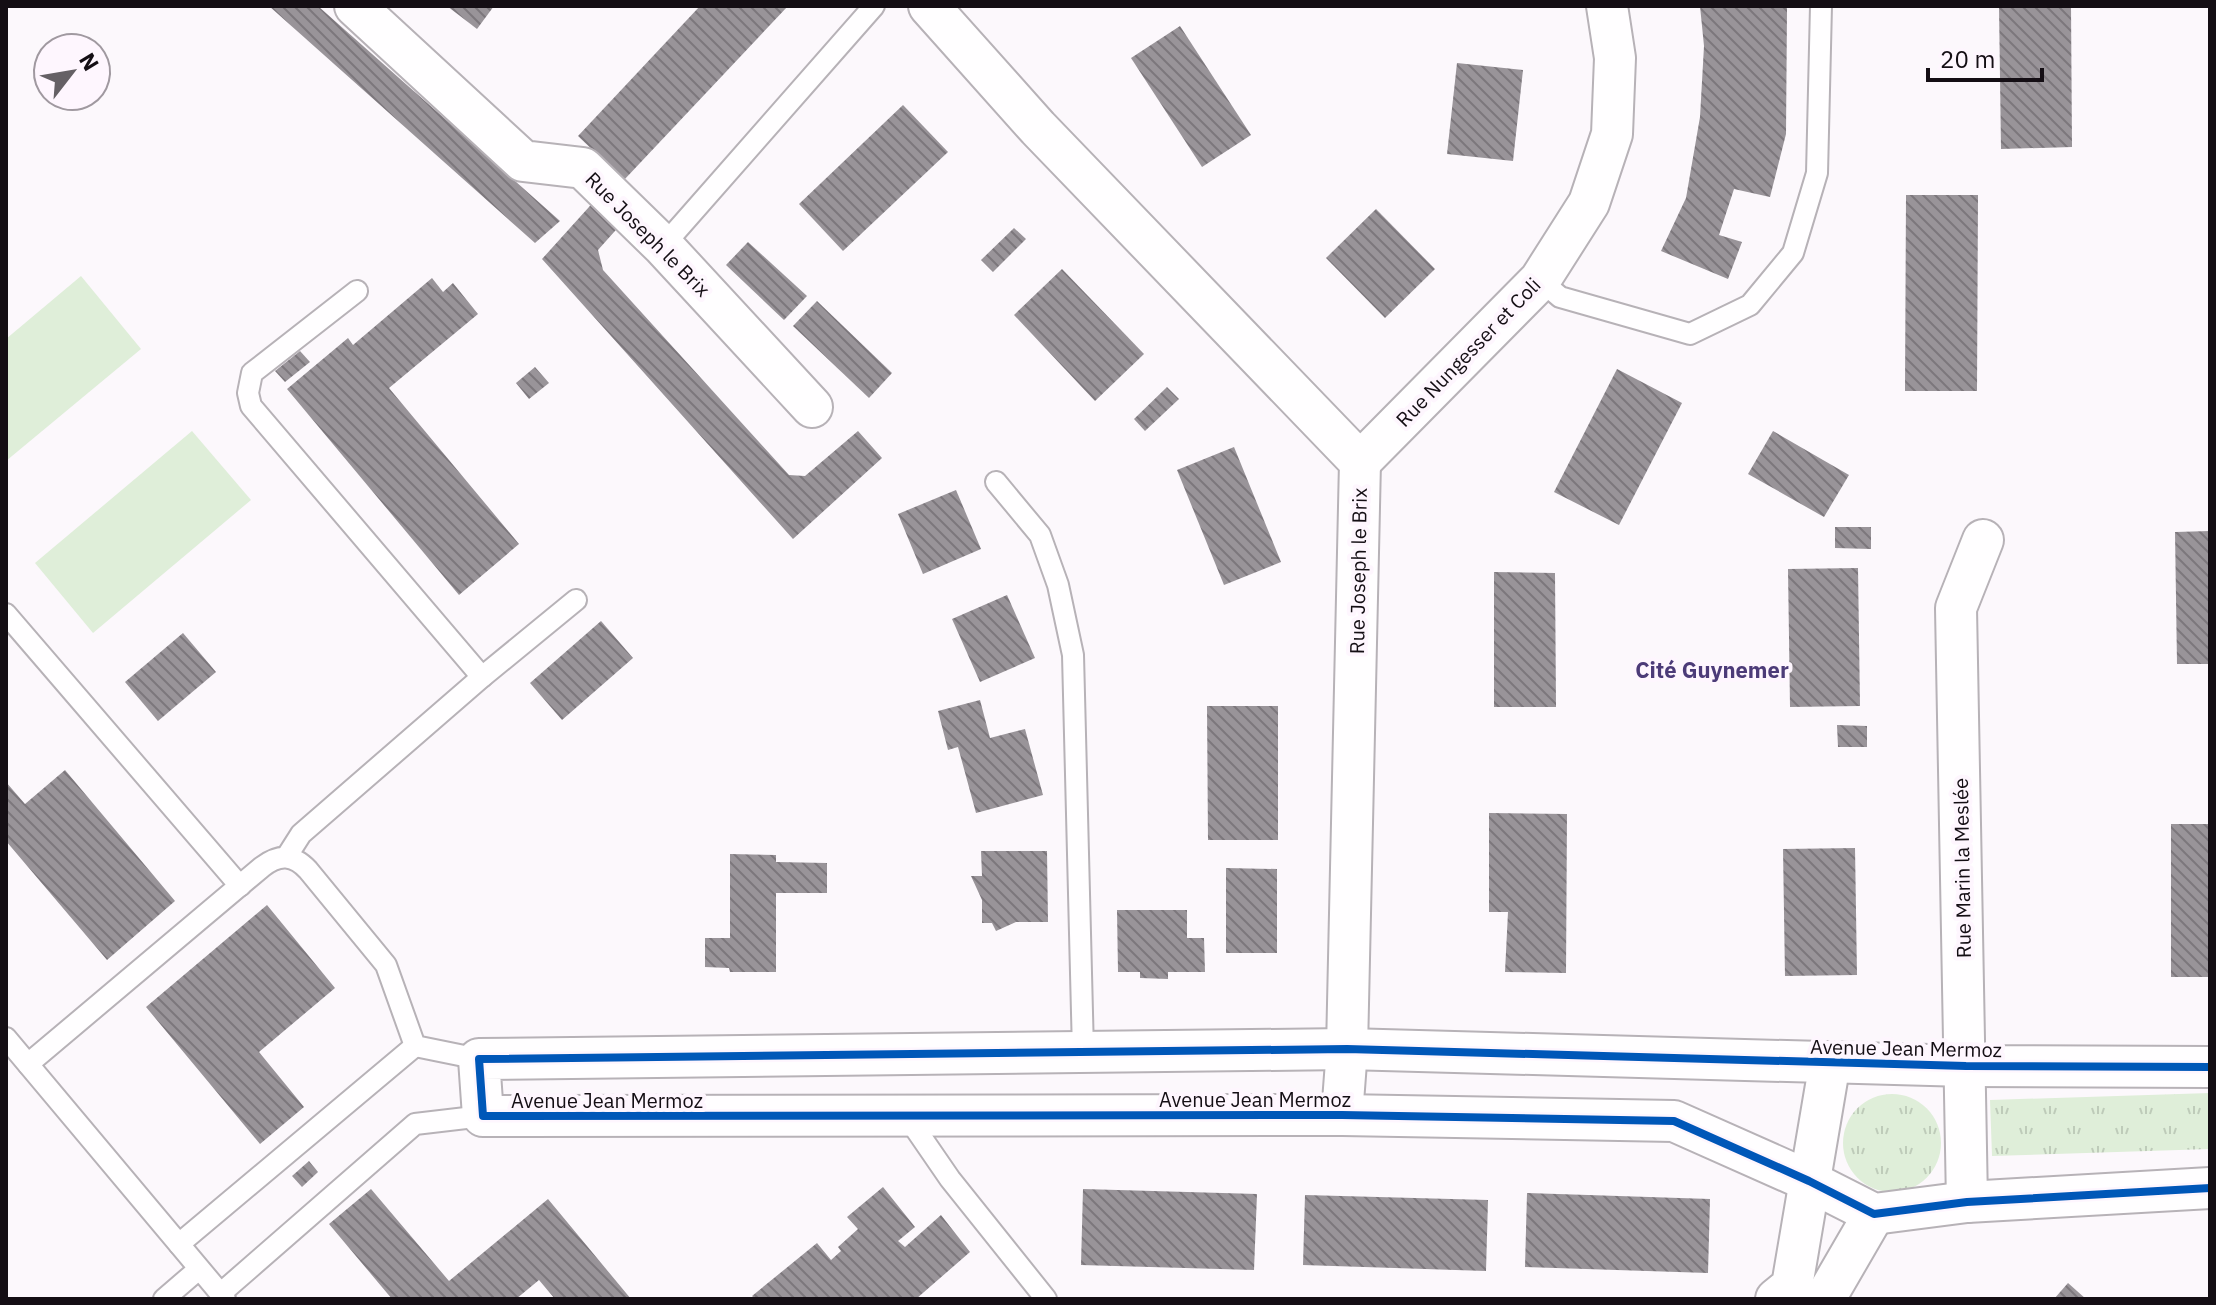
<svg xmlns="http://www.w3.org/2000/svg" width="2216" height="1305" font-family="'IBM Plex Sans',sans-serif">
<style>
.grass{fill:url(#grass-tufts)}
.garden{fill:#dfeed9}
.building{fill:url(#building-back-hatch)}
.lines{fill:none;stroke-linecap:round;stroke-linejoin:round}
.service-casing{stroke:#b7b2b7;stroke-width:24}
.minor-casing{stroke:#b7b2b7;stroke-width:44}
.service{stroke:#fffeff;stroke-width:20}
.minor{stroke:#fffeff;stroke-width:40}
.cycleway-casing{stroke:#fef6fe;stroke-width:13}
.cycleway{stroke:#0057b8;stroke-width:8}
.labels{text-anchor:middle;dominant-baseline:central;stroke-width:8;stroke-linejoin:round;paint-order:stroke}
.street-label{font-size:20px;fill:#140e14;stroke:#fef6fe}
.neighbourhood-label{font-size:22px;font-weight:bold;fill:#4c3b78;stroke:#fef6fe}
</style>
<defs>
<pattern id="grass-tufts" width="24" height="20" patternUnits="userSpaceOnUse" patternTransform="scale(2)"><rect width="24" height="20" fill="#dfeed9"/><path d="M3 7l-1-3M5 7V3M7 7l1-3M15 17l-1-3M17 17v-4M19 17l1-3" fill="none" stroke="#becbb9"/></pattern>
<pattern id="building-back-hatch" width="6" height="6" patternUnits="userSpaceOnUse" patternTransform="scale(2)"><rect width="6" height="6" fill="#999499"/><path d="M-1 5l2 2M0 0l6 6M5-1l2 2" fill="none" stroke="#7c777c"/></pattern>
</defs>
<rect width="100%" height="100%" fill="#fcf8fc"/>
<!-- grass -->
<g class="grass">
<path d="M2210,1093V1149L1992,1156L1990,1100Z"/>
<circle cx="1892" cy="1143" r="49"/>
</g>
<!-- garden -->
<g class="garden">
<path d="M81,276L141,349L6,461V339Z"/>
<path d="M192,431L251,500L93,633L35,563Z"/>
</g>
<!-- building -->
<g class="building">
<path d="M269,6H318L560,221L535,243Z"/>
<path d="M447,6H494L477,29Z"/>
<path d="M700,6H788L624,180L578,136Z"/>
<path d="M1700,6H1787V11L1786,134L1770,197L1734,189L1719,235L1742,242L1728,279L1661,251L1686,198L1700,117L1704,46Z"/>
<path d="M1999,6H2071L2072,147L2001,149Z"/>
<path d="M1180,26L1251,135L1202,167L1131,58Z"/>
<path d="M1457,63L1523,70L1513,161L1447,154Z"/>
<path d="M903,105L948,152L843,251L799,204Z"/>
<path d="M1906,195H1978L1977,391H1905Z"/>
<path d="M598,197L623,222L598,250L603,270L789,475L805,476L858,431L882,458L793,539L542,259Z"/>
<path d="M1376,209L1435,269L1385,318L1326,258Z"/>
<path d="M1014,228L1026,239L993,272L981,260Z"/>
<path d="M748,242L807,296L784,320L726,265Z"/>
<path d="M1062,269L1144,354L1095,401L1014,315Z"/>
<path d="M432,278L443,292L453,283L478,314L389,388L519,544L459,595L287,389L348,338L353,345Z"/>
<path d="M817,301L892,373L869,398L793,326Z"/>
<path d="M300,351L310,362L285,382L275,371Z"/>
<path d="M535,367L549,383L529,399L516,383Z"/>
<path d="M1617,369L1682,403L1619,525L1554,492Z"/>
<path d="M1167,387L1179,399L1145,431L1134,419Z"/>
<path d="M1773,431L1849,475L1824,517L1748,474Z"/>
<path d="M1234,447L1281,562L1224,585L1177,470Z"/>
<path d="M956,490L981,549L923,574L898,514Z"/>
<path d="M1835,527H1871V549L1835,548Z"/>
<path d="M2210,531V664H2177L2175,532Z"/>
<path d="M1858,568L1860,706L1790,707L1788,569Z"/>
<path d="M1494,572L1555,573L1556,707H1494Z"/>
<path d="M1007,595L1035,658L980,682L952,619Z"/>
<path d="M601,621L633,658L562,720L530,683Z"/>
<path d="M183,633L216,672L158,721L125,682Z"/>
<path d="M980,700L990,738L1025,729L1043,795L976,813L958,747L948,750L938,711Z"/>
<path d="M1207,706H1278V840H1208Z"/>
<path d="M1837,725L1867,726V747H1838Z"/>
<path d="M65,770L175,901L107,960L6,841V782L25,804Z"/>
<path d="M1489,813L1567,814L1566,973L1505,972L1508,912H1489Z"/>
<rect x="2171" y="824" width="39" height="153"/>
<path d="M1855,848L1857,975L1785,976L1783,849Z"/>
<path d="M981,851H1047L1048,922H1016L996,931L992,923H982V900L971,876H982Z"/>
<path d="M730,854L776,855V862L827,863V893H776V972H730L729,968L705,967V938H730Z"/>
<path d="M1226,868L1277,869V953H1226Z"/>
<path d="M267,905L335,988L259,1052L304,1107L260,1144L146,1007Z"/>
<path d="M1117,910H1187V938H1204L1205,972H1168V979L1140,978V972H1118Z"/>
<path d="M309,1161L318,1172L302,1187L292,1176Z"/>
<path d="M883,1187L915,1227L898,1241L905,1247L941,1215L970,1252L916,1299H755L752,1296L817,1243L831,1260L841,1251L838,1247L858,1229L847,1217Z"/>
<path d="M371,1189L449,1281L548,1199L631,1299H555L539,1280L516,1299H392L329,1224Z"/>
<path d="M1083,1189L1257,1194L1254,1270L1081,1265Z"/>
<path d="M1527,1193L1710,1199L1708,1273L1525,1267Z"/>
<path d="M1305,1195L1488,1200L1486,1271L1303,1265Z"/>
<path d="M2068,1283L2086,1299H2054Z"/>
</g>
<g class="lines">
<defs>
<g id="service">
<path d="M663,246L874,6"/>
<path d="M1540,280L1560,297L1690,334L1750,305L1793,253L1817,173L1821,6"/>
<path d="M357,291L252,373L248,393L251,406L482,677"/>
<path d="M996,482L1040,535L1058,585L1073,655L1083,1052"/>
<path d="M6,614L240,886"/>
<path d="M287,856L301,834L482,677L576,600"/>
<path d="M6,1038L225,1299"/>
<path d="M28,1064L262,867C279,854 293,854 308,870L386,965L415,1046L479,1059"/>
<path d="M906,1115L950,1179L1046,1299"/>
<path d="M179,1244L415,1046"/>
<path d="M220,1294L415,1124L483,1116"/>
<path d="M164,1299L199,1269"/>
</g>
<g id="minor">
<path d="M355,6L523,161L583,168L663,246L812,407"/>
<path d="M929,6L1038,128L1360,462L1347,1049L1342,1115"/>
<path d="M1360,462L1540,280L1589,203L1612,134L1615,58L1607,6"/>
<path d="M2210,1067L1966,1066L1347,1049L479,1059L483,1116L1342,1115L1674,1121L1809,1181L1874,1214L1967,1202L2210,1188"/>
<path d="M1967,1202L1956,608L1983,540"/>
<path d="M1827,1295L1874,1214"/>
<path d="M1776,1299L1792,1286L1830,1062"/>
</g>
</defs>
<!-- service casing -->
<use href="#service" class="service-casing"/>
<!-- minor casing -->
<use href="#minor" class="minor-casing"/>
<!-- service -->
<use href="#service" class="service"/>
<!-- minor -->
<use href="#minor" class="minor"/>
<defs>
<path id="cycleway" d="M2210,1067L1966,1066L1347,1049L479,1059L483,1116L1342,1115L1674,1121L1809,1181L1874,1214L1967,1202L2210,1188"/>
</defs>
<!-- cycleway casing -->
<use href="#cycleway" class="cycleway-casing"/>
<!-- cycleway -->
<use href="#cycleway" class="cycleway"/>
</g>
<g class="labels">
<!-- street labels -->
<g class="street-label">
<text transform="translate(648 234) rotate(45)">Rue Joseph le Brix</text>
<text transform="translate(1468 352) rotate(-46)">Rue Nungesser et Coli</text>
<text transform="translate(1358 571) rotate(-89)">Rue Joseph le Brix</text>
<text transform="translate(1962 868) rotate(-91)">Rue Marin la Meslée</text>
<text transform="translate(1906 1048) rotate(1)">Avenue Jean Mermoz</text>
<text x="1255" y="1099">Avenue Jean Mermoz</text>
<text x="607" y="1100">Avenue Jean Mermoz</text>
</g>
<!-- neighbourhood labels -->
<g class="neighbourhood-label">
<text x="1712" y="669">Cité Guynemer</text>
</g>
</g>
<!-- border -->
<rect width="2216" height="1305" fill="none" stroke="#140e14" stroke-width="16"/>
<!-- north arrow -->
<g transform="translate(72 72) rotate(59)"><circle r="38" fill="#fef6fe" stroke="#a099a0" stroke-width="2"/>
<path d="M0-6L14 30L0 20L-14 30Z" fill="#656065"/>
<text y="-12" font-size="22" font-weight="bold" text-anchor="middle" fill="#140e14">N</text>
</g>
<!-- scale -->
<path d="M1928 68v12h114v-12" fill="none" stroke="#140e14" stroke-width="4"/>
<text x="1940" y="68" font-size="24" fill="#140e14" stroke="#fef6fe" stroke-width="6" paint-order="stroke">20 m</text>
</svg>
